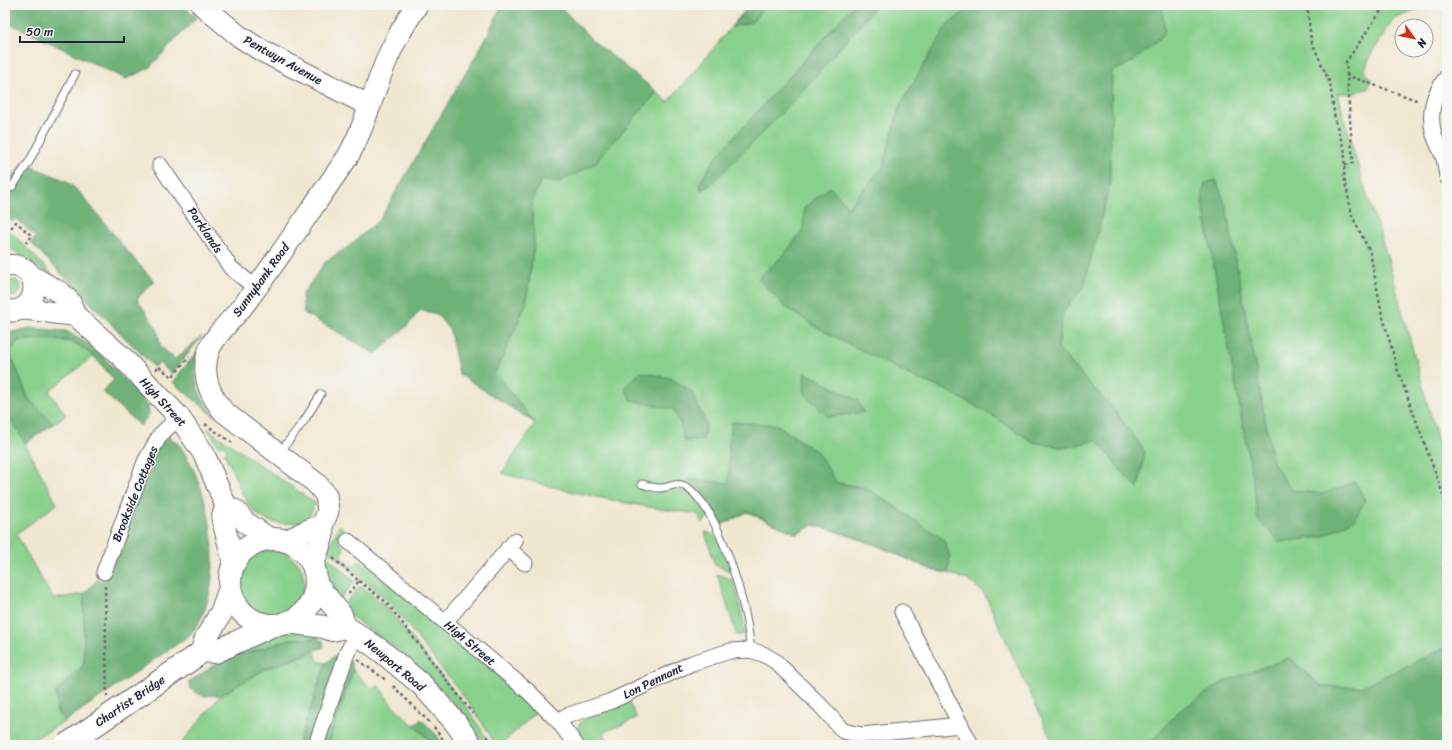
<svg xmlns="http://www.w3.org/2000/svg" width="1452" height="750" font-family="Sriracha,sans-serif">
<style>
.green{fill:#88d08c;stroke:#557964}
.forest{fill:#6eb278;stroke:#486a5a}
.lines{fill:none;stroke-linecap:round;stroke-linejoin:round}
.lane-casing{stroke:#6a676f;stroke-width:9}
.street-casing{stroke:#6a676f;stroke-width:17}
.secondary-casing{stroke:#6a676f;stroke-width:23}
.primary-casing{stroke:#6a676f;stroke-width:24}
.path{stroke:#6a676f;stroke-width:2.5;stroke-dasharray:3 3;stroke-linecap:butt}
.lane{stroke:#fff;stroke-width:7}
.street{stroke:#fff;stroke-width:15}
.secondary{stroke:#fff;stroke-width:21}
.primary{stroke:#fff;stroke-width:22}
.primary-bridge-casing{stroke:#6a676f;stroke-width:24;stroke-linecap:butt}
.primary-bridge{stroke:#fff;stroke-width:22}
.labels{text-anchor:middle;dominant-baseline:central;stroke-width:3;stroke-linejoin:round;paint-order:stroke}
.street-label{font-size:12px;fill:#22223b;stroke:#f6f6f2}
</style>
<rect width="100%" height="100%" fill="#f6f6f2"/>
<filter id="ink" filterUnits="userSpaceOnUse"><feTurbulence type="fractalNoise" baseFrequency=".025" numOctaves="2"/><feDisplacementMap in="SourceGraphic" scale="8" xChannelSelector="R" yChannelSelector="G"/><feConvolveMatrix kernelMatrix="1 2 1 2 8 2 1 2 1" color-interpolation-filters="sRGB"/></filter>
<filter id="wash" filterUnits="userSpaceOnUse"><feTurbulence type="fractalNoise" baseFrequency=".012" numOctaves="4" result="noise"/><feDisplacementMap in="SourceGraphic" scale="16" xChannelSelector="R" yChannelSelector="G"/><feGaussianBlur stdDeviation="0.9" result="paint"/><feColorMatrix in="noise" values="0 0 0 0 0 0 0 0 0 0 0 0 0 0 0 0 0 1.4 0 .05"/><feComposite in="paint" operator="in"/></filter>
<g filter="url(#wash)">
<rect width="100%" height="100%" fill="#f0e7d0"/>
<!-- green -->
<g class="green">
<path d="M750,5H1431L1394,19L1370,56L1365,70L1368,77L1371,79L1368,89L1360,90L1354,94L1337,93L1361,176L1387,256L1437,438L1447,462V647L1362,687L1321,686L1289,658L1178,712L1148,745H1054L984,593L968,580L948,573L934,571L878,546L832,530L813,525L797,534L747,512L721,525L713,507L707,509L708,517L702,524L698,514C632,506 566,492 502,473L535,423L495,373L526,304L534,243L532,200L541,180L593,165L657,92L668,102Z"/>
<path d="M5,226L58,280L7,246L5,244Z"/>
<circle cx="13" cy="288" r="8"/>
<path d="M43,339L73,342L94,356L49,391L66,415L53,424L28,398L10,353L16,341Z"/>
<path d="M5,406L57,504L16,534L53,599L84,594V664L56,693L57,712L64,722L23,745H5V638L8,606L5,600Z"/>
<path d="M208,429L315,503C312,513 307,522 295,523C245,529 243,488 224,453L228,451L223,444L219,446Z"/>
<path d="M340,525L346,531L338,541L344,548L340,557L351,567L359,562L364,563L466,648L537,711L501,745H496L472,707L389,602L327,549Z"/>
<path d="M705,532C721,533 724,557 730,571L715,565Z"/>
<circle cx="272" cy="582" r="32"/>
<path d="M323,553L355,581L337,602C328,585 321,573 323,553Z"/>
<path d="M717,574L731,579L735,584L745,629L744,634L737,636Z"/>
<path d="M360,586L384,604L468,709L491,745H484C464,714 439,684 410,660C388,641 363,627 341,608Z"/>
<path d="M291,632L318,634V638L291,639L248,653L226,657L272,634Z"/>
<path d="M315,652L318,661L326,663L298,745H180L221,695L265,669Z"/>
<path d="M353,670L372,689L378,685L392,705L435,745H328Z"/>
<path d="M629,702L637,718L604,732L609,745H587C584,740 577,732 579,725C581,717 620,705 629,702Z"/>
</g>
<!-- forest -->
<g class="forest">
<path d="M5,5H182L197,17L149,68L126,79L5,21Z"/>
<path d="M502,5H559L592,40L657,92L593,165L557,183L541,180L532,200L534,243L526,304L495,373L535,423L459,374L450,331L437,314L420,310L410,323L376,354L304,313L302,295L325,262L348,247L380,219L485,40Z"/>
<path d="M750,5H765L752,22L731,27Z"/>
<path d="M854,5H877L796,98L709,186L701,190L700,183L716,157Z"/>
<path d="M974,5H1162L1165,34L1134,61L1112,72L1110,183L1084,286L1063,312L1058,348L1084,378L1110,404L1145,452L1138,488L1122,472L1097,440L1064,448L1033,442L988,413L946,390L915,378L820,329L785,307L758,278L782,257L803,230L804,208L830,187L848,207L883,167L900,105L948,24Z"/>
<path d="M23,163L67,181L81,194L128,252L154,281L137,299L157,329L161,347L175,359L202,336L172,374L159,363L154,367L31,243L36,237L16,218L12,222L5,215V179H10Z"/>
<path d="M1216,180L1226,206L1273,462L1291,490L1323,494L1355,482L1365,500L1355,519L1322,537L1280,542L1258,520L1254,486L1202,201L1205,183Z"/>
<path d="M29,328L66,331L95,348L148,405L149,415L140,426L102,391L114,380C104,368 88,347 73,342C59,337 31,340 17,341L10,353L28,398L53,424L26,443L11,420L5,406V334Z"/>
<path d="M199,350C188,375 200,399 216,417L172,382Z"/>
<path d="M640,372L670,378L691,391L706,424L703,441H684L681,425L674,410L631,400L625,387Z"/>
<path d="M804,372L857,400L864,412L828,417L805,394Z"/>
<path d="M732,422L777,425L817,452L837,483L867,488L944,540L950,557L948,573C930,571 916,562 900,555C872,543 842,532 813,525L797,534L747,512L721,525L705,493L687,479L729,483V443Z"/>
<path d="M169,435L172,440L176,441C214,487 232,598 184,641L183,640L64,722L57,712L56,693L84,664V594L98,579L102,582L109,575L150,467L160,445Z"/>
<path d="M318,638L323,641L324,647L265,669L221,695L203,696L190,689L189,682L226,657L248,653L291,639Z"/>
<path d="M1447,647V745H1148L1178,712L1225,681L1289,658L1321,686L1361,687Z"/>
<path d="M336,655L350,660L353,670L328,745H298L326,663Z"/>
<path d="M421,719L436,734L443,745H435L414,725Z"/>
</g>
</g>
<g filter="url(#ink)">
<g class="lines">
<defs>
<g id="lane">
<path d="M5,190L12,187L29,162L75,74"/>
<path d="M280,452L304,421L321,394"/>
<path d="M642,484C647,485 654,488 660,488C669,488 677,481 686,487C719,506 750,612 750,650"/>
</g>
<g id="street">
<path d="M160,165L231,268L256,288"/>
<path d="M1447,177C1446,171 1446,165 1444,159C1442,151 1437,144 1434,135C1428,113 1433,94 1447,77"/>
<path d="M348,541L529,692L559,722L576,745"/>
<path d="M508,548L525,563"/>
<path d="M104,572L145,462L160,435L179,417"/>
<path d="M902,612L971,745"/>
<path d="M445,622L515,541"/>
<path d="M559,722L566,716L609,702L692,663L730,651L750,650L763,654L775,661L821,706L843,731L862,735L961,725"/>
<path d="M316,745L347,653L357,634"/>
</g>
<g id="secondary">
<path d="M202,5L239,36L262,51L370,106"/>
<path d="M5,266C46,259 41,319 5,310"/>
<path d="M31,276L61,293L70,302L75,315L122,357L179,417L204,454L226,506L236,511L245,522L270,539"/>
<path d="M21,309C39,309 57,315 75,315"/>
<path d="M226,506L222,518L234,564"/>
<path d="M285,541C298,536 309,528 322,526"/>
<path d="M313,566L323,535L322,526L328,511L326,495L316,483L224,412C210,395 201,376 208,353C212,337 236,316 246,302C281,255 313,206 347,158C364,129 372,96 385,64C393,43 405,24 417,5"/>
</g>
<g id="primary">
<circle cx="273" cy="582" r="43"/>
<path d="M316,584L341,615L345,627"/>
<path d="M288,622L324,627L332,630L345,627L357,634L380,650L422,685L455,722L471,745"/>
<path d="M202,651L215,652L271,626"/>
<path d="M195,657L202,651L206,638L221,613L230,588"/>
</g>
</defs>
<!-- lane casing -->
<use href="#lane" class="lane-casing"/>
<!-- street casing -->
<use href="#street" class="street-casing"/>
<!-- secondary casing -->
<use href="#secondary" class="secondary-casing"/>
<!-- primary casing -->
<use href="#primary" class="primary-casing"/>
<!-- path -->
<g class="path">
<path d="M1307,5L1311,40L1330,83L1335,120L1345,152L1344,176L1352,216L1370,252L1382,314L1398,371L1447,505"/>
<path d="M1346,75L1419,101"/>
<path d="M1345,165L1353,163L1346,62L1385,5"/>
<path d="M11,228L16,222L32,236L26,243"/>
<path d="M156,370L158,366L172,377L189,357"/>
<path d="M205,424L234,444"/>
<path d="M333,558L359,581L347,595"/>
<path d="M359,581L386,602L473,714"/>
<path d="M105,586L107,697"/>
<path d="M358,660L386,680"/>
<path d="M393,686L429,722"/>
<path d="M434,727L447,745"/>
<path d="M487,736L493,745"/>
<path d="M108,738L109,745"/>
</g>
<!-- lane -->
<use href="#lane" class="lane"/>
<!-- street -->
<use href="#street" class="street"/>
<!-- secondary -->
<use href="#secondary" class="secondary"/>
<!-- primary -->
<use href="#primary" class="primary"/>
<defs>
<path id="primary-bridge" d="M66,745L195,657"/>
</defs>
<!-- primary-bridge casing -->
<use href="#primary-bridge" class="primary-bridge-casing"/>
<!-- primary-bridge -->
<use href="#primary-bridge" class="primary-bridge"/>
</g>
</g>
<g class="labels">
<!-- street labels -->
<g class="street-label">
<text transform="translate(283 60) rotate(29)">Pentwyn Avenue</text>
<text transform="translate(205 230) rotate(56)">Parklands</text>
<text transform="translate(261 280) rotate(-54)">Sunnybank Road</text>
<text transform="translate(163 402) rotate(47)">High Street</text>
<text transform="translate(135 494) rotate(-68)">Brookside Cottages</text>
<text transform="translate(470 643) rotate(40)">High Street</text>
<text transform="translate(395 665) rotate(40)">Newport Road</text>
<text transform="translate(653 681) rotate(-26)">Lon Pennant</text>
<text transform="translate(130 701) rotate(-34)">Chartist Bridge</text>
</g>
</g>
<!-- margin -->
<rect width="1452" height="750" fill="none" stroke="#f6f6f2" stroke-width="20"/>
<!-- north arrow -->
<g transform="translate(1414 38) rotate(123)"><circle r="19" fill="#f6f6f2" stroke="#a1a1a9"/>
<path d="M0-3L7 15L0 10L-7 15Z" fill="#c8321e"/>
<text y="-6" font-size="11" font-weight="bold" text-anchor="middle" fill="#22223b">N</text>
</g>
<!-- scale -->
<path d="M20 36v6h104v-6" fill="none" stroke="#22223b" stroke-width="2"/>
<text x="26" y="36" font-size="12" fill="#22223b" stroke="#f6f6f2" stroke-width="3" paint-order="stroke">50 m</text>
</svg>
